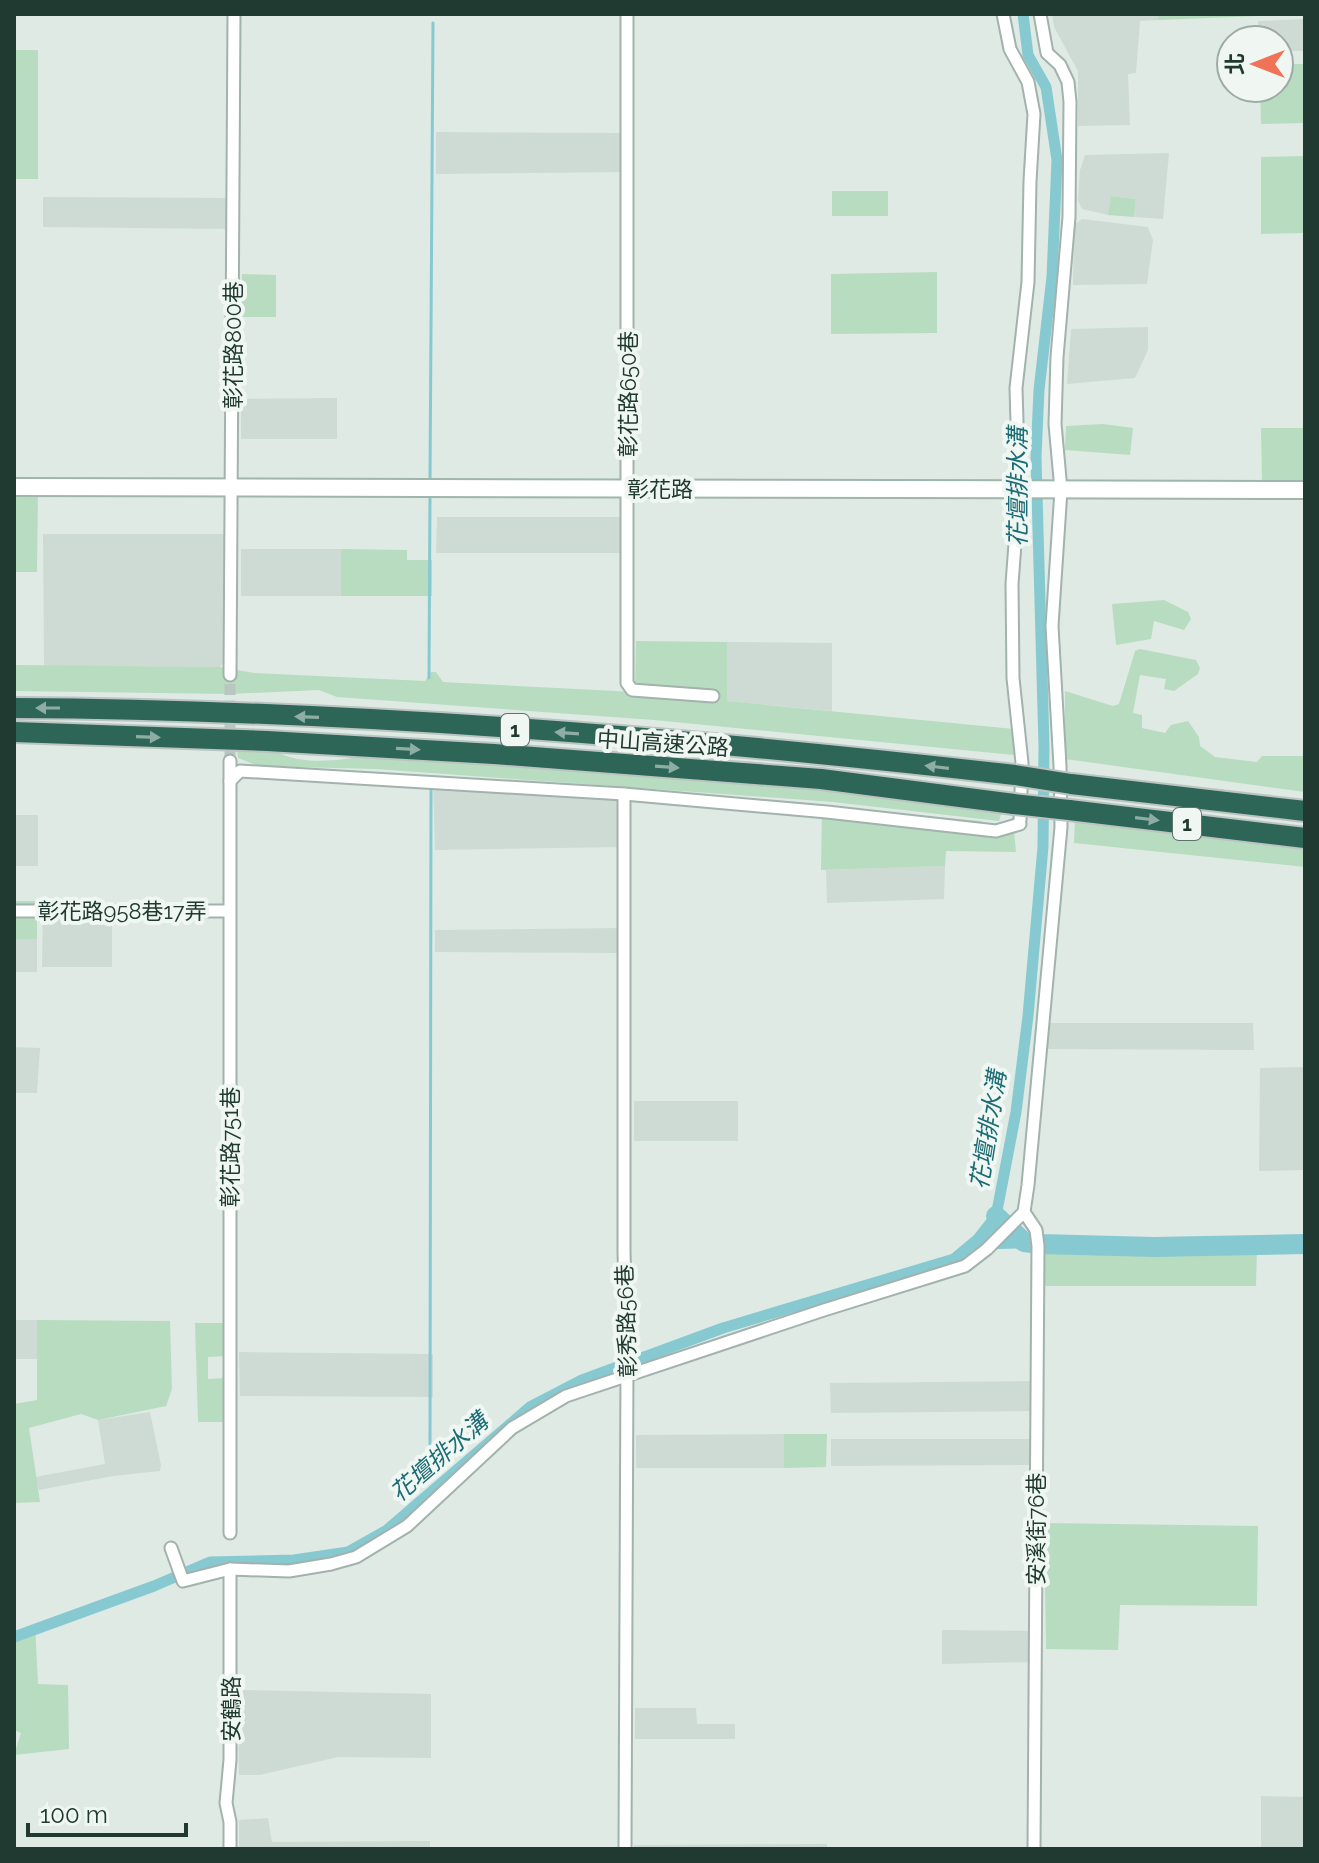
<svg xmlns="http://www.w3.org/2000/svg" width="1319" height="1863" font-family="Raleway,'Noto Sans TC',sans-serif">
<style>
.built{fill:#cedad4}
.green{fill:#b8dcbf}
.water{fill:#87c9d0}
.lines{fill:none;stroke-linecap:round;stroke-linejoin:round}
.stream{stroke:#87c9d0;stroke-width:3}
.canal{stroke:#87c9d0;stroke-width:11}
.river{stroke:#87c9d0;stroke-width:20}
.street-tunnel{stroke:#b9c7c1;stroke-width:11;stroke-dasharray:11 5.5;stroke-linecap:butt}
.street-casing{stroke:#a2b2ac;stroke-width:15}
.secondary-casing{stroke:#9eb6ac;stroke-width:20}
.highway-casing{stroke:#bcc4c2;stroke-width:24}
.street{stroke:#fff;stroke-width:11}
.secondary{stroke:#fff;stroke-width:16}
.highway{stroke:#2d6657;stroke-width:20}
.highway-bridge-casing{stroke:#bcc4c2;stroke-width:24;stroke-linecap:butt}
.highway-bridge{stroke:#2d6657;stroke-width:20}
.oneway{fill:#8eaea5}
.labels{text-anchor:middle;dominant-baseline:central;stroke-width:8;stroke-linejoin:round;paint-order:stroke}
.shield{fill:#f0f7f3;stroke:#5e736c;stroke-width:2}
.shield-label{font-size:20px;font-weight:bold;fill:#203a32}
.street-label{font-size:22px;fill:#203a32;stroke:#f0f7f3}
.water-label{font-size:24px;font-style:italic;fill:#1b6c75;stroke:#f0f7f3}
</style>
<rect width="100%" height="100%" fill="#dfeae5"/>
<!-- built -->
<g class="built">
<path d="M1052,14H1158V20L1140,21L1136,73L1128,74L1130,125L1078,126V71L1054,27Z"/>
<path d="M1305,19V51H1279V40H1258V21Z"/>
<path d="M436,132L625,133V172L436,174Z"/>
<path d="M1169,153L1163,219L1134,217L1136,199L1112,196L1108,215L1082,209L1078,201L1080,170L1085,155Z"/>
<path d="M43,197L232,198L231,229L43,227Z"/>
<path d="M1082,219L1148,227L1153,240L1147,284L1073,285L1074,225Z"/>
<path d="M1148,327V350L1135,378L1067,384L1071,329Z"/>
<path d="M337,398V439H241V399Z"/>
<path d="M437,517H625L624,553H436Z"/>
<path d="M43,534H230L229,653L220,667L44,666Z"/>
<rect x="241" y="549" width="100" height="47"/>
<path d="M727,642L832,643V711L727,701Z"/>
<path d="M433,781L621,796L622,847L435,850Z"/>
<rect x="14" y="815" width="24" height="51"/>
<path d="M945,866L944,899L827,903L826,870Z"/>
<path d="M112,903V967H42L43,904Z"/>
<path d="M622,928L621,953L435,952V930Z"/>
<rect x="14" y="939" width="23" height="33"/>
<path d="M1050,1023H1253L1254,1050L1047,1049Z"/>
<path d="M14,1047L40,1048L37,1093H14Z"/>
<path d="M1305,1067V1170L1259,1171L1260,1068Z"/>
<rect x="634" y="1101" width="104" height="40"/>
<rect x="14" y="1320" width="23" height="39"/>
<path d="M239,1352L433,1354V1397L240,1396Z"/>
<path d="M1035,1381V1411L831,1413L830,1383Z"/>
<path d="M150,1412L161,1465L160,1471L113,1476L39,1490L35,1477L105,1464L98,1420Z"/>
<path d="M784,1434V1468H636V1435Z"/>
<path d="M831,1439H1035V1465L831,1466Z"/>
<path d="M942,1630L1035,1631V1662L942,1664Z"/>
<path d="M238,1690L431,1694V1758L338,1757L260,1775H239Z"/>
<path d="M635,1708H696L697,1724H735V1739H635Z"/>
<path d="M1261,1796L1305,1797V1849H1261Z"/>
<path d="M268,1818L272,1842L430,1841V1849H239V1820Z"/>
<path d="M827,1844V1849H634V1845Z"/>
</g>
<!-- green -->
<g class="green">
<path d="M1158,14H1258V16L1158,20Z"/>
<rect x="14" y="50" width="24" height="129"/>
<path d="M1279,64H1305V123L1261,124L1260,88H1279Z"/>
<path d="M1305,156V233L1261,234V157Z"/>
<rect x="832" y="191" width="56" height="25"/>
<path d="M1111,196L1136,199L1134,217L1108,215Z"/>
<path d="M937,272V333L831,334V274Z"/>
<path d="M242,274L276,275V317H242Z"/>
<path d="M1103,424L1133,428L1130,455L1065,450L1066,426Z"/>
<path d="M1261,428H1305V480H1262Z"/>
<path d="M14,489H38L37,572H14Z"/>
<path d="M341,549L407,550V560H432V596H341Z"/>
<path d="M1164,600L1188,612L1191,619L1184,630L1154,621L1151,639L1116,645L1112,604Z"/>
<path d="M636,641L727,642V701L1014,729V755L654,720L337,697L319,690L230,694L14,691V665L220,667L254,673L425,681L431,672H436L443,682L635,692Z"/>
<path d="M1140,649L1196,660L1200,668L1198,674L1174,691L1164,689L1166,679L1140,675L1133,713L1142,715V728L1165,733L1171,725L1188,721L1199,737L1200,746L1215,757L1257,762L1262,756H1305V792L1065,759V691L1113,706L1119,704L1135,651Z"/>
<path d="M274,750C301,767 341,760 372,755L740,781L1003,808L999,821L833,802L376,769L258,766L238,758L237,751Z"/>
<path d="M822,807L980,821L1014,831L1016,852L946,851L945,866L821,870Z"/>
<path d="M1075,818L1305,850V867L1074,843Z"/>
<rect x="14" y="901" width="23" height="38"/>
<path d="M1045,1246L1257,1247L1256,1286H1045Z"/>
<path d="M37,1320L170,1321L172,1389L166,1406L98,1420L81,1414L29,1428L40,1502L14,1503V1404L37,1400Z"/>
<path d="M195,1323H229L227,1356L208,1357V1379L226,1378V1422H198Z"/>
<path d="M784,1434H827L826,1467L784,1468Z"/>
<path d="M1044,1523L1258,1526L1257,1606L1120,1605L1118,1650L1046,1649Z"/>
<path d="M35,1624L38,1684L68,1685L69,1749L14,1755L21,1733L14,1730V1632Z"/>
</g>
<!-- water -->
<path class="water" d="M996,1216L1024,1241L1040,1244V1248L963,1250L950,1256L978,1239Z"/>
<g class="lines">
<!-- stream -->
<g class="stream">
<path d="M430,482L433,23"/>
<path d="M429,678L430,494"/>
<path d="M430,1450L431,787"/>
</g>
<!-- canal -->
<path class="canal" d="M14,1637L154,1586L210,1562L294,1560L348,1552L387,1530L530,1407L582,1380L723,1328L954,1259L978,1239L996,1216L1016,1112L1028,1016L1043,847L1044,746L1036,457L1039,390L1052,277L1057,160L1046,87L1028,55L1023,14"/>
<!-- river -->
<path class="river" d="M996,1216L1024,1242L1040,1244L1154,1247L1305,1244"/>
<!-- street-tunnel -->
<path class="street-tunnel" d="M230,761V675"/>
<defs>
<g id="street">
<path d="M627,14V683L632,690L713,696"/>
<path d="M1003,14L1010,49L1028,82L1034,114L1030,181L1028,282L1016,388L1019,490L1012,584L1013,678L1022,763L1020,820"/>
<path d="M230,675L234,14"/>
<path d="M230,761V1533"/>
<path d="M230,781L240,771L624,794L827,812L996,831L1020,824"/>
<path d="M624,794V1252L627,1363L625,1849"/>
<path d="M14,911H229"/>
<path d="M1024,1212L1036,1230L1038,1246L1034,1849"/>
<path d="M171,1548L183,1581L230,1569L289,1571L331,1564L356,1557L407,1526L512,1428L566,1396L824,1310L965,1266L987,1249L1024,1212L1028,1185L1061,827L1060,766L1052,626L1061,490L1055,424L1057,357L1069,217L1070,102L1068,82L1060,65L1047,53L1040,14"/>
<path d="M230,1849V1822L226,1803L230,1760V1569"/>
</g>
<path id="secondary" d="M14,487L1305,490"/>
<g id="highway">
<path d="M14,708C348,710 683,737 1015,775"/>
<path d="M14,732L267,741L494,754L821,779L1014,804"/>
<path d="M1071,784L1305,811"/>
<path d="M1069,810L1305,838"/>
</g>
</defs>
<!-- street casing -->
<use href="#street" class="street-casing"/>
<!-- secondary casing -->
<use href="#secondary" class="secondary-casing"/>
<!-- highway casing -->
<use href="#highway" class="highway-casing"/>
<!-- street -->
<use href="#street" class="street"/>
<!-- secondary -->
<use href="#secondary" class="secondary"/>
<!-- highway -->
<use href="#highway" class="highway"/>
<defs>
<g id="highway-bridge">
<path d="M1015,775L1071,784"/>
<path d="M1014,804L1069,810"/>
</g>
</defs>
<!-- highway-bridge casing -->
<use href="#highway-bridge" class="highway-bridge-casing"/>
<!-- highway-bridge -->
<use href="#highway-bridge" class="highway-bridge"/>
</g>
<!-- one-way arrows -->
<defs><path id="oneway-solid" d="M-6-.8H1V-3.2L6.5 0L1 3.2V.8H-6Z" transform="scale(2)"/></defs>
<g class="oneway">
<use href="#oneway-solid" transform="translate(48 708) rotate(-180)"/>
<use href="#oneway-solid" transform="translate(307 717) rotate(-178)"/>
<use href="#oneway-solid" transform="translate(567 733) rotate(-176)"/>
<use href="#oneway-solid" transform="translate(148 737) rotate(2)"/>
<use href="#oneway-solid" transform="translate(408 749) rotate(3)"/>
<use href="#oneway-solid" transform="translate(667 767) rotate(4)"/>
<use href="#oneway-solid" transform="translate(937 767) rotate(-173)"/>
<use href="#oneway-solid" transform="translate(1147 819) rotate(7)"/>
</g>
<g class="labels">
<!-- shield labels -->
<g class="shield">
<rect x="501" y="714" width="28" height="32" rx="6"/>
<rect x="1173" y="808" width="28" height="32" rx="6"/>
</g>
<g class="shield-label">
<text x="515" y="730">1</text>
<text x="1187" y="824">1</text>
</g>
<!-- street labels -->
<g class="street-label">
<text transform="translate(233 345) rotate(-90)">彰花路800巷</text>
<text transform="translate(628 394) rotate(-90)">彰花路650巷</text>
<text x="660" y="489">彰花路</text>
<text transform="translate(663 743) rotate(4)">中山高速公路</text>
<text x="122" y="911">彰花路958巷17弄</text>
<text transform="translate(230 1147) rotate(-90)">彰花路751巷</text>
<text transform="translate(626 1321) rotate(-92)">彰秀路56巷</text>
<text transform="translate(1036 1529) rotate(-90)">安溪街76巷</text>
<text transform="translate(231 1709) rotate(-90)">安鶴路</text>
</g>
<!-- water labels -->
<g class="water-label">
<text transform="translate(1017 487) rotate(-90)">花壇排水溝</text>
<text transform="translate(988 1130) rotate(-81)">花壇排水溝</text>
<text transform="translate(439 1457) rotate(-41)">花壇排水溝</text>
</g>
</g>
<!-- border -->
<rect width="1319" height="1863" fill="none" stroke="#203a32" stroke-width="32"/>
<!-- north arrow -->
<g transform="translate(1255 64) rotate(270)"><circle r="38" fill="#f0f7f3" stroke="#9daba6" stroke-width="2"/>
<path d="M0-6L14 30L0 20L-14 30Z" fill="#f17357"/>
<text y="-12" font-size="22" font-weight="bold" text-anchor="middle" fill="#203a32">北</text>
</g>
<!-- scale -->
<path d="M28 1823v12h158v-12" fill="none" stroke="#203a32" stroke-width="4"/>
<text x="40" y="1823" font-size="24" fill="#203a32" stroke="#f0f7f3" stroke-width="6" paint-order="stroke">100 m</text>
</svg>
